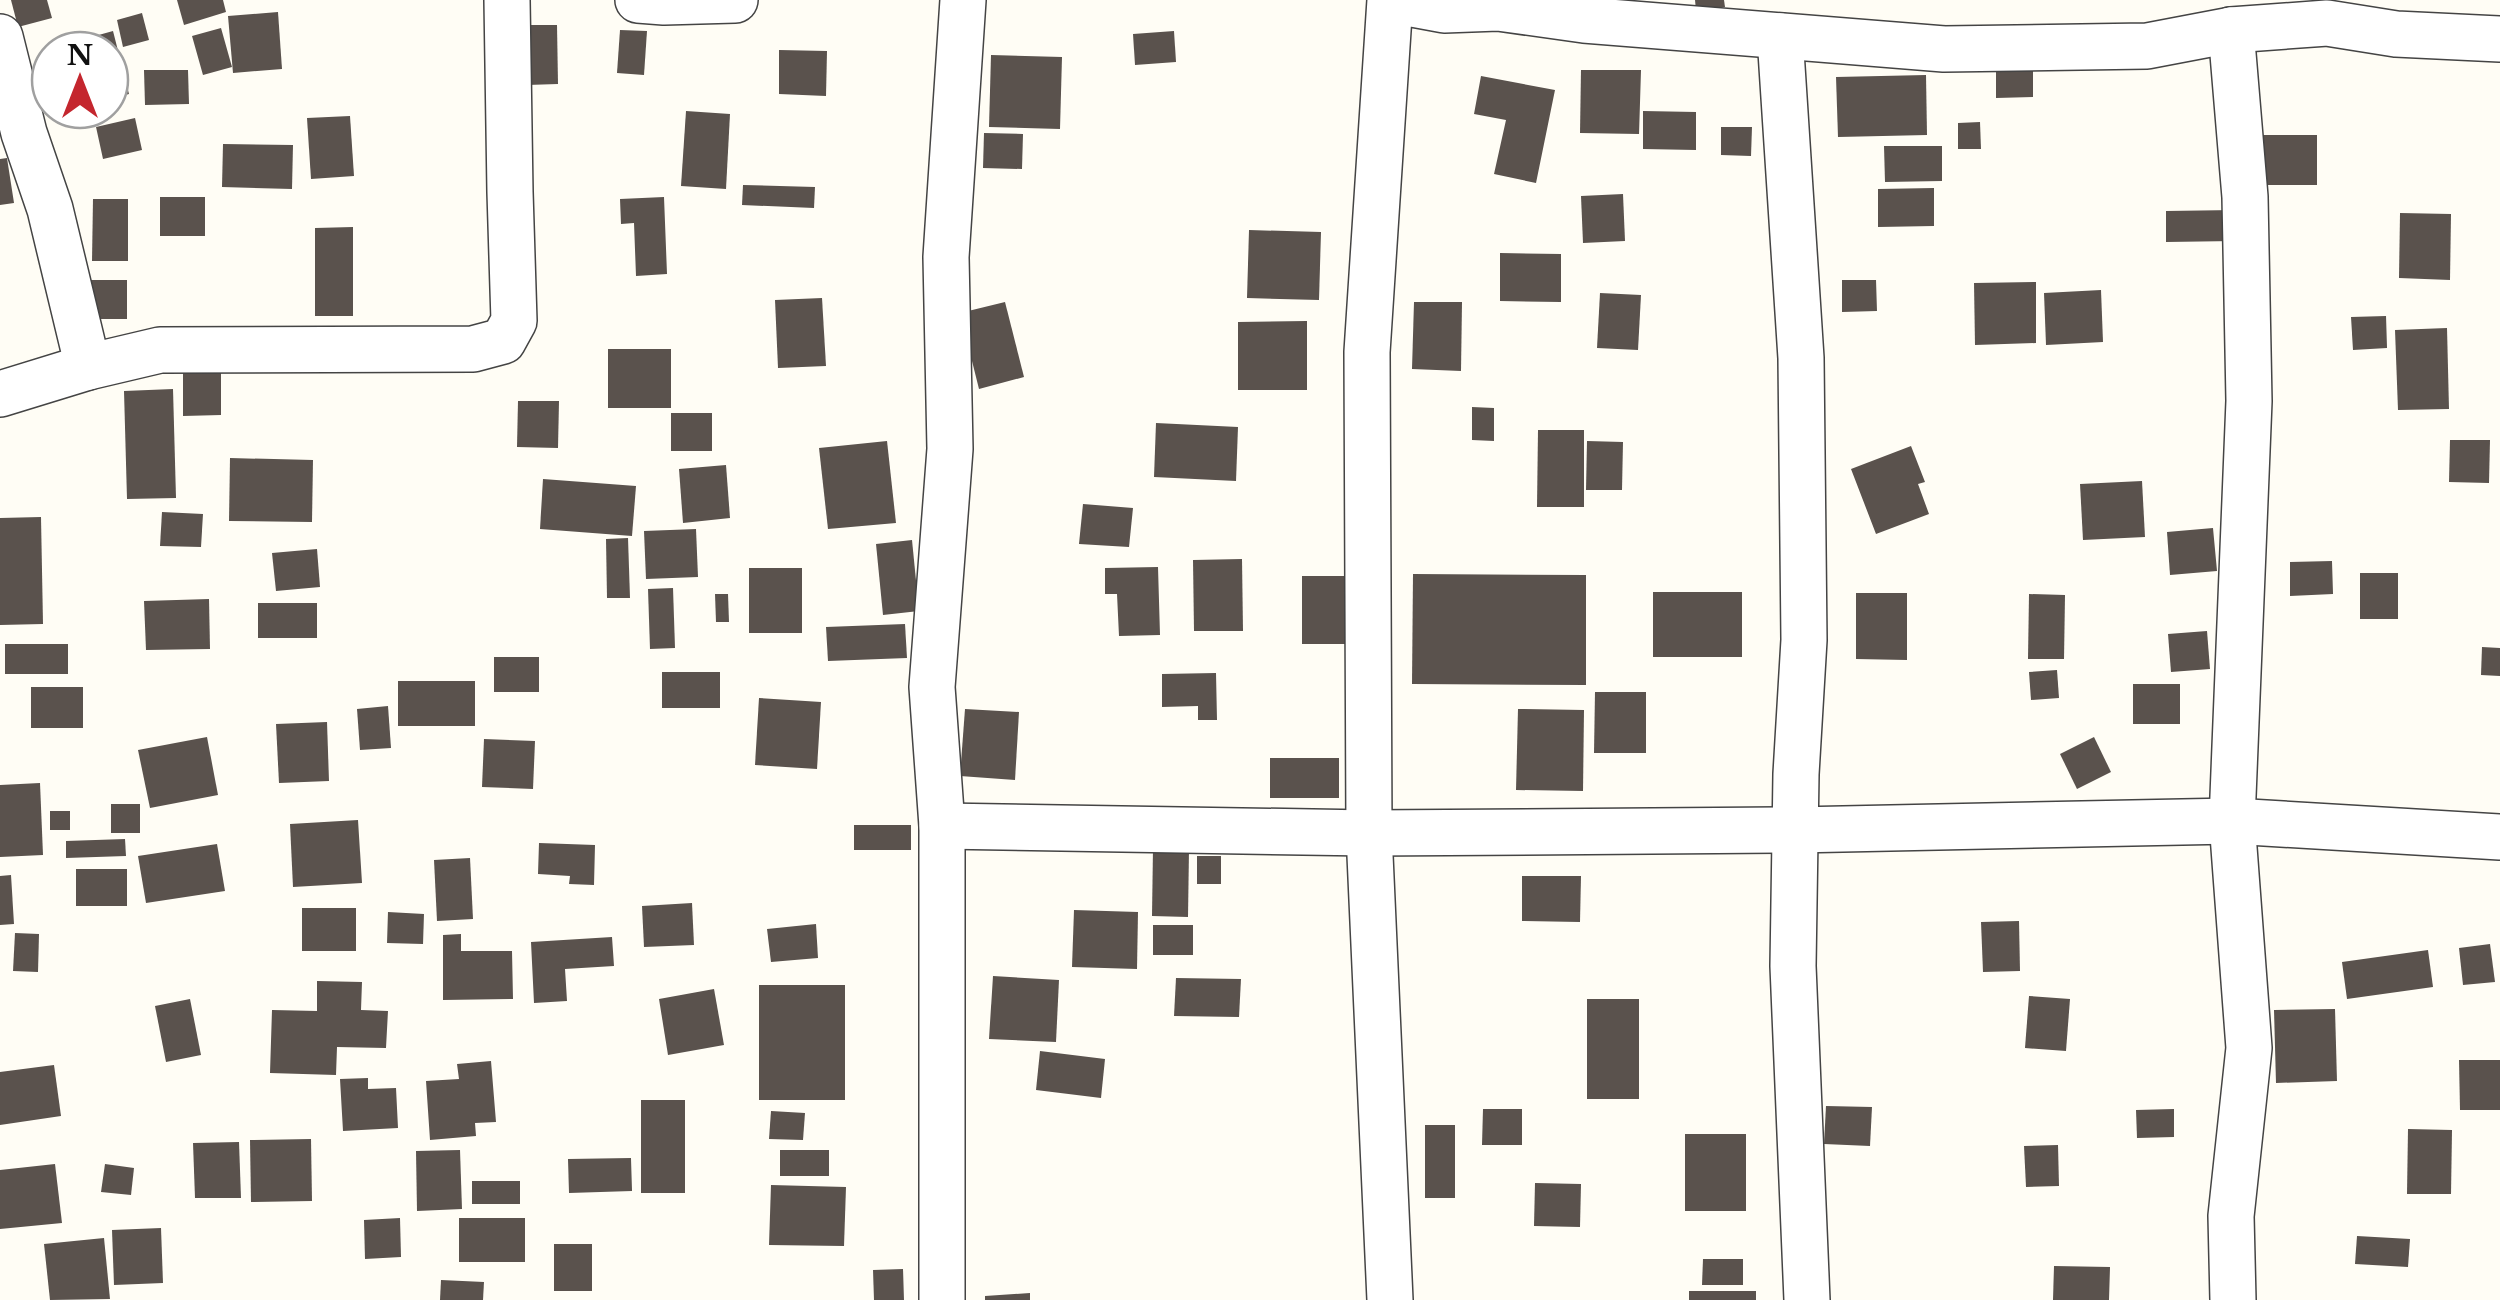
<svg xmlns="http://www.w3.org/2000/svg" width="2500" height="1300" font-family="'Libre Baskerville',serif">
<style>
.building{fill:#5a524d}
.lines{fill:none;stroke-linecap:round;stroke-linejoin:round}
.street-casing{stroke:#444;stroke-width:48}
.street{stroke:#fff;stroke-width:45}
</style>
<rect width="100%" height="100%" fill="#fffdf5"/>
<!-- building -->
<g class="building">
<path d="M11,0H47L52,18L18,27Z"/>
<path d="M177,0H223L226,12L184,25Z"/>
<path d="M1695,0H1724L1725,7L1696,10Z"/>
<path d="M278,12L282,69L233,73L228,16Z"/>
<path d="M142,13L149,40L123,47L117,20Z"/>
<path d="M527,25H557L558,84L527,85Z"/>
<path d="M221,28L232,67L203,75L192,36Z"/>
<path d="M620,30L647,31L644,75L617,73Z"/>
<path d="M113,31L129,94L110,99V50H60L59,46Z"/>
<path d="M1174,31L1176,62L1135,65L1133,34Z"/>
<path d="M779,50L827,51L826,96L779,94Z"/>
<path d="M991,55L1062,57L1060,129L989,127Z"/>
<path d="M144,70H188L189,104L145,105Z"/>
<path d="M1581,70H1641L1639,134L1580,133Z"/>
<path d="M1996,70H2033V97L1996,98Z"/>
<path d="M1926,75L1927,135L1838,137L1836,77Z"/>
<path d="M1481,76L1555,90L1536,183L1494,174L1506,120L1474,114Z"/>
<path d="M686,111L730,114L726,189L681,186Z"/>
<path d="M1643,111L1696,112V150L1643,149Z"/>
<path d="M350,116L354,176L311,179L307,118Z"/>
<path d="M135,118L142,150L103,159L96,127Z"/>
<path d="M1980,122L1981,149H1958V123Z"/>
<path d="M1721,127H1752L1751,156L1721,155Z"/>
<path d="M984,133L1023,134L1022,169L983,168Z"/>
<rect x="2260" y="135" width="57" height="50"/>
<path d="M223,144L293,145L292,189L222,187Z"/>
<path d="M1884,146H1942V181L1885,182Z"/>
<path d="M7,158L14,203L0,205V159Z"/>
<path d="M743,185L815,187L814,208L742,205Z"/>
<path d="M1934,188V226L1878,227V189Z"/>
<path d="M1623,194L1625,241L1583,243L1581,196Z"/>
<rect x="160" y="197" width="45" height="39"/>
<path d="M664,197L667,274L636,276L634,223L621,224L620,199Z"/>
<path d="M93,199H128V261H92Z"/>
<path d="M2235,210V241L2166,242V211Z"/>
<path d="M2400,213L2451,214L2450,280L2399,278Z"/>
<path d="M353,227V316H315V228Z"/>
<path d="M1249,230L1321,232L1319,300L1247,298Z"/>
<path d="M1500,253L1561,254V302L1500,301Z"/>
<rect x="86" y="280" width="41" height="39"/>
<path d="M1842,280H1876L1877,311L1842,312Z"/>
<path d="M2036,282V343L1975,345L1974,283Z"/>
<path d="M2101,290L2103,342L2046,345L2044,293Z"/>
<path d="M1600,293L1641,295L1638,350L1597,348Z"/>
<path d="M822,298L826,366L778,368L775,300Z"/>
<path d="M1005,302L1024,377L979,389L960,313Z"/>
<path d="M1414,302H1462L1461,371L1412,369Z"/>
<path d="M2386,316L2387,348L2353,350L2351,317Z"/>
<path d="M1307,321V390H1238V322Z"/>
<path d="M2447,328L2449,409L2398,410L2395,330Z"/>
<rect x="608" y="349" width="63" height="59"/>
<path d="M183,364H221V415L183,416Z"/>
<path d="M173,389L176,498L127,499L124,391Z"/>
<path d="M518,401H559L558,448L517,447Z"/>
<path d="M1472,407L1494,408V441L1472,440Z"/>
<rect x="671" y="413" width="41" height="38"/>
<path d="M1156,423L1238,427L1236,481L1154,477Z"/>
<path d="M1538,430H1584V507H1537Z"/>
<path d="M2450,440H2490L2489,483L2449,482Z"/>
<path d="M887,441L896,523L828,529L819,448Z"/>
<path d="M1587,441L1623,442L1622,490H1586Z"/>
<path d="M1911,446L1925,482L1918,484L1929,514L1876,534L1851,469Z"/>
<path d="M230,458L313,460L312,522L229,521Z"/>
<path d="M726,465L730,518L683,523L679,469Z"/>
<path d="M543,479L636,486L632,536L540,529Z"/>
<path d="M2142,481L2145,537L2083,540L2080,484Z"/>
<path d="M1083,504L1133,508L1129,547L1079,544Z"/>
<path d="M162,512L203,514L201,547L160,546Z"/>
<path d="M41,517L43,624L0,625V518Z"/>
<path d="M2213,528L2217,571L2170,575L2167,532Z"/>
<path d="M696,529L698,577L646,579L644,531Z"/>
<path d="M628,538L630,598H607L606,539Z"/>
<path d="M912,540L919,611L883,615L876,544Z"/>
<path d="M317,549L320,587L276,591L272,553Z"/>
<path d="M1242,559L1243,631H1194L1193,560Z"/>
<path d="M2332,561L2333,594L2290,596V562Z"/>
<path d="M1158,567L1160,635L1119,636L1117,594H1105V568Z"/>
<rect x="749" y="568" width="53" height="65"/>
<rect x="2360" y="573" width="38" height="46"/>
<path d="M1413,574L1586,575V685L1412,684Z"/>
<rect x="1302" y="576" width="43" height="68"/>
<path d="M673,588L675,648L650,649L648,589Z"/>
<rect x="1653" y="592" width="89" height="65"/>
<path d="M1856,593H1907V660L1856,659Z"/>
<path d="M715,594H728L729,622H716Z"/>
<path d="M2029,594L2065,595L2064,659H2028Z"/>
<path d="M209,599L210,649L146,650L144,601Z"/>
<rect x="258" y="603" width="59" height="35"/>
<path d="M905,624L907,658L828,661L826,627Z"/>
<path d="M2207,631L2210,669L2171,672L2168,634Z"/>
<rect x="5" y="644" width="63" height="30"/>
<path d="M2482,647L2500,648V676L2481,675Z"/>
<rect x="494" y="657" width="45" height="35"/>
<path d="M2057,670L2059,698L2031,700L2029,672Z"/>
<rect x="662" y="672" width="58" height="36"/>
<path d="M1216,673L1217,720H1198V706L1162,707V674Z"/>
<rect x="398" y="681" width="77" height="45"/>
<rect x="2133" y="684" width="47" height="40"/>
<rect x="31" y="687" width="52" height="41"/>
<path d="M1595,692H1646V753H1594Z"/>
<path d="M759,698L821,702L817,769L755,765Z"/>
<path d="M388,706L391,748L360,750L357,709Z"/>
<path d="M965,709L1019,712L1015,780L960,776Z"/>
<path d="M1518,709L1584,710L1583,791L1516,790Z"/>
<path d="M327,722L329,781L279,783L276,724Z"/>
<path d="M207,737L218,795L150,808L138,750Z"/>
<path d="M2094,737L2111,772L2077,789L2060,754Z"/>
<path d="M484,739L535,741L533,789L482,787Z"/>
<rect x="1270" y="758" width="69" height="40"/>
<path d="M40,783L43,855L0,857V785Z"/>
<rect x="111" y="804" width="29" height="29"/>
<rect x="50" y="811" width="20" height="19"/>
<path d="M358,820L362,883L293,887L290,824Z"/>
<rect x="854" y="825" width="57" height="25"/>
<path d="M125,839L126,856L66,858V841Z"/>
<path d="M539,843L595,845L594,885L569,884L570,876L538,874Z"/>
<path d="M217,844L225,891L146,903L138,856Z"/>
<path d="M1153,848L1189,849L1188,917L1152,916Z"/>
<rect x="1197" y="856" width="24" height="28"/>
<path d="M470,858L473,919L437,921L434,860Z"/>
<rect x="76" y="869" width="51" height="37"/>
<path d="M11,875L14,924L0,925V876Z"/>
<path d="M1522,876H1581L1580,922L1522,921Z"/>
<path d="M692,903L694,945L644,947L642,906Z"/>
<rect x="302" y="908" width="54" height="43"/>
<path d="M1074,910L1138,912L1137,969L1072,967Z"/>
<path d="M388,912L424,914L423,944L387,943Z"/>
<path d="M2019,921L2020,971L1983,972L1981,922Z"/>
<path d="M816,924L818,958L771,962L767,929Z"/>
<rect x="1153" y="925" width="40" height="30"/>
<path d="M15,933L39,934L38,972L13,971Z"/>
<path d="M461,934V951H512L513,999L443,1000V935Z"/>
<path d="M612,937L614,966L565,969L567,1001L534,1003L531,942Z"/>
<path d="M2490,944L2495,982L2463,985L2459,948Z"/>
<path d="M2428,950L2433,987L2347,999L2342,962Z"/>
<path d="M993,976L1059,980L1056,1042L989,1039Z"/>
<path d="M1176,978L1241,979L1239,1017L1174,1016Z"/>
<path d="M317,981L362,982L361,1010L388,1011L386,1048L337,1047L336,1075L270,1073L272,1010L317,1011Z"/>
<rect x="759" y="985" width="86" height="115"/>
<path d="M714,989L724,1045L668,1055L659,999Z"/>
<path d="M2029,996L2070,999L2066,1051L2025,1048Z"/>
<path d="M190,999L201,1055L166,1062L155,1006Z"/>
<rect x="1587" y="999" width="52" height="100"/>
<path d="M2335,1009L2337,1081L2276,1083L2274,1010Z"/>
<path d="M1040,1051L1105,1059L1101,1098L1036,1090Z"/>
<path d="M2459,1060H2500V1110H2460Z"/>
<path d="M491,1061L496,1122L475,1123L476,1136L430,1140L426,1081L459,1079L457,1064Z"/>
<path d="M54,1065L61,1116L0,1125V1072Z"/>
<path d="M368,1078V1089L396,1088L398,1128L343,1131L340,1079Z"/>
<rect x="641" y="1100" width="44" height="93"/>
<path d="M1826,1106L1872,1107L1870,1146L1824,1144Z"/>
<path d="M1483,1109H1522V1145H1482Z"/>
<path d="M2174,1109V1137L2137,1138L2136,1110Z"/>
<path d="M771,1111L805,1113L803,1140L769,1139Z"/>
<rect x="1425" y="1125" width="30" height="73"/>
<path d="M2408,1129L2452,1130L2451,1194H2407Z"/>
<rect x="1685" y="1134" width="61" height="77"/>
<path d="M311,1139L312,1201L251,1202L250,1140Z"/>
<path d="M239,1142L241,1198H195L193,1143Z"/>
<path d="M2058,1145L2059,1186L2026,1187L2024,1146Z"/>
<path d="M460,1150L462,1209L417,1211L416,1151Z"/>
<rect x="780" y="1150" width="49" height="26"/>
<path d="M631,1158L632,1191L569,1193L568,1159Z"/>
<path d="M55,1164L62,1223L0,1229V1170Z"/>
<path d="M105,1164L134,1168L131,1195L101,1192Z"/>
<rect x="472" y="1181" width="48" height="23"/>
<path d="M1535,1183L1581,1184L1580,1227L1534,1226Z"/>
<path d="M771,1185L846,1187L844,1246L769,1245Z"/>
<path d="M400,1218L401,1257L365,1259L364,1220Z"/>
<rect x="459" y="1218" width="66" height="44"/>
<path d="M161,1228L163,1283L114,1285L112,1230Z"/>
<path d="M2357,1236L2410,1239L2408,1267L2355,1264Z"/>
<path d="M104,1238L110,1299L50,1300L44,1244Z"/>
<rect x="554" y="1244" width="38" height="47"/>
<path d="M1703,1259H1743V1285H1702Z"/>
<path d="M2054,1266L2110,1267L2109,1300H2053Z"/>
<path d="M903,1269L904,1300H874L873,1270Z"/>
<path d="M441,1280L484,1282L483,1300H440Z"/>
<rect x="1689" y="1291" width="67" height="9"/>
<path d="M1030,1293V1300H985V1296Z"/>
</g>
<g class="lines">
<defs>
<g id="street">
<path d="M638,0L664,2L735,0"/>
<path d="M2231,30L2245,197L2249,401L2232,821L2249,1048L2231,1216L2233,1300"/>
<path d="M1780,36L1801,358L1804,640L1796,774L1793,966L1807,1300"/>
<path d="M0,37L24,133L50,209L88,367L0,394"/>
<path d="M88,367L160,350L473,349L503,341L514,321L510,192L507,0"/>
<path d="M942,826L1369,833L1795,830L2232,821L2500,837"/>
<path d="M942,1300V826L932,687L950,449L946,257L963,0"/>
<path d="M1390,1300L1369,833L1367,352L1390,0L1444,10L1498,8L1584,20L1944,49L2147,46L2231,30L2327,23L2396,34L2500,39"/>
</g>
</defs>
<!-- street casing -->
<use href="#street" class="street-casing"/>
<!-- street -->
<use href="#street" class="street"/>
</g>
<!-- north arrow -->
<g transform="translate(80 80)"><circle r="48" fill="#ffffff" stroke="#a0a0a0" stroke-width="2.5"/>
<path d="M0-8L18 38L0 25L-18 38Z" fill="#c4262e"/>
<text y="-15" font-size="28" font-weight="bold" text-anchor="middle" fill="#111111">N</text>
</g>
</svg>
